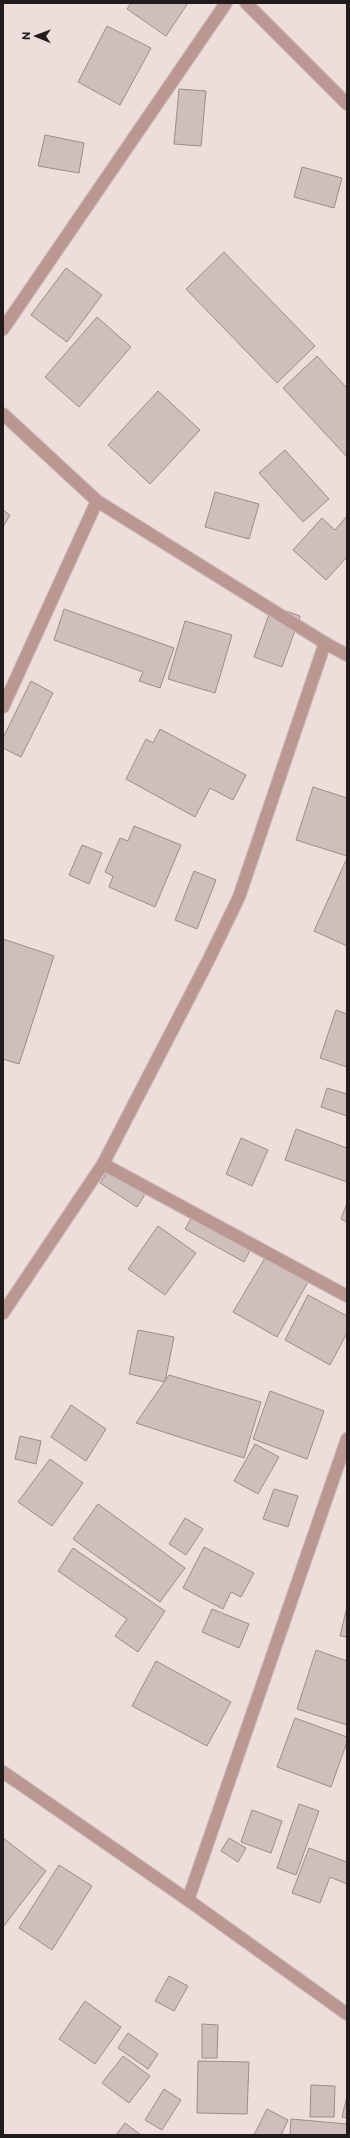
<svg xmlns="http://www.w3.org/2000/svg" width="350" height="2138" font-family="Commissioner,sans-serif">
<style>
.building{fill:#cebfbd;stroke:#9b8d8b}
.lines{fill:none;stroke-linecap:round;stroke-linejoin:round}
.minor-casing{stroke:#c8bab8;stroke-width:14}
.tertiary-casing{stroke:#c8bab8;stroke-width:14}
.minor{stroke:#bb9792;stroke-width:12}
.tertiary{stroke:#bb9792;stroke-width:12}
</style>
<rect width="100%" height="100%" fill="#eddddb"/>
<!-- building -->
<g class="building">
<path d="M131,3H188L166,36L127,9Z"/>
<path d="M107,26L151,48L120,105L78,82Z"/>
<path d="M179,89L206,91L201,146L174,144Z"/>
<path d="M45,135L84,143L79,173L38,166Z"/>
<path d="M302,167L342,178L334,208L294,197Z"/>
<path d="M224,252L315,346L277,383L186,289Z"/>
<path d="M66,268L102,295L67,342L31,315Z"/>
<path d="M97,317L131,347L79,407L45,377Z"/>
<path d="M317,356L347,388V457L283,388Z"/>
<path d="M158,391L200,430L150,484L108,445Z"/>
<path d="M285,450L329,499L303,522L259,473Z"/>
<path d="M215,492L259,504L249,539L205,527Z"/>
<path d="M3,510L10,515L3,527Z"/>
<path d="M347,516V557L326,580L293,550L322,518L335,530Z"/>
<path d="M272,606L300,616L282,667L254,657Z"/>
<path d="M64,609L174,648L160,688L139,681L143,672L54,640Z"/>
<path d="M185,621L232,635L215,693L168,679Z"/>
<path d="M31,681L53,693L21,757L3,748V738Z"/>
<path d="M160,729L246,775L233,800L210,788L195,817L126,779L146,739L153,743Z"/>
<path d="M313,787L347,798V856L296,840Z"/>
<path d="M134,826L181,845L155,907L109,887L113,876L105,872L120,838L128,841Z"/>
<path d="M82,845L102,853L89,884L69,875Z"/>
<path d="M347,858V946L314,931Z"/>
<path d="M194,871L216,880L197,929L175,920Z"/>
<path d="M3,939L54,956L19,1064L3,1059Z"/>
<path d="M336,1010L347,1014V1067L320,1058Z"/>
<path d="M327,1088L347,1094V1116L321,1107Z"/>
<path d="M296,1129L347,1148V1182L285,1160Z"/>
<path d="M241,1138L268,1150L252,1186L226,1174Z"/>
<path d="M112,1165L149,1188L137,1207L100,1183Z"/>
<path d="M347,1203V1222L341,1219Z"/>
<path d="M196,1210L254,1243L244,1262L185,1229Z"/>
<path d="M158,1226L196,1253L165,1295L128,1269Z"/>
<path d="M265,1258L308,1282L277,1337L233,1312Z"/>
<path d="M308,1295L347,1316V1333L330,1365L285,1340Z"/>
<path d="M138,1330L174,1337L165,1382L129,1374Z"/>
<path d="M169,1375L261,1402L244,1458L136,1423Z"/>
<path d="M270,1391L324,1411L307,1459L253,1439Z"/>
<path d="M71,1405L106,1429L86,1461L51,1437Z"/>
<path d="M20,1436L41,1441L36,1464L15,1459Z"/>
<path d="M255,1444L279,1457L258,1494L234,1481Z"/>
<path d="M50,1459L83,1483L52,1526L18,1502Z"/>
<path d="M274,1489L298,1496L288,1527L263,1519Z"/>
<path d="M98,1504L185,1568L160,1602L73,1539Z"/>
<path d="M185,1518L203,1529L186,1555L169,1544Z"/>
<path d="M204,1547L254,1573L241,1597L231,1592L223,1609L183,1588Z"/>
<path d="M73,1548L165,1611L138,1652L115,1636L127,1619L58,1571Z"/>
<path d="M347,1607V1637L340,1636Z"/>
<path d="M212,1609L249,1624L239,1648L202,1632Z"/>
<path d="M316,1650L347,1661V1725L297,1709Z"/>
<path d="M156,1661L231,1702L207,1746L132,1706Z"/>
<path d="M295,1718L347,1737V1742L331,1787L277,1767Z"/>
<path d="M299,1804L319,1811L296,1875L277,1868Z"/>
<path d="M252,1810L282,1821L271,1853L241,1842Z"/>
<path d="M3,1838L46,1871L3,1927Z"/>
<path d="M229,1838L246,1848L238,1862L221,1851Z"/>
<path d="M309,1848L347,1862V1884L330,1877L320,1903L292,1893Z"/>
<path d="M59,1865L92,1886L52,1950L19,1928Z"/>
<path d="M169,1976L188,1986L174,2011L155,2001Z"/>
<path d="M85,2001L121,2027L95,2064L59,2039Z"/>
<path d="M202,2024L218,2025L217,2058H202Z"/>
<path d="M128,2033L158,2054L148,2069L118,2048Z"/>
<path d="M123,2056L150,2076L129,2103L102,2083Z"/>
<path d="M198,2061L249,2062L247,2114L197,2113Z"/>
<path d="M311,2085L335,2086L334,2117H310Z"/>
<path d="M164,2089L181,2100L162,2130L145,2120Z"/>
<path d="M347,2096V2118L342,2117Z"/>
<path d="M267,2109L288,2120L281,2135H254Z"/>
<path d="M291,2119L347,2124V2135H290Z"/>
<path d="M125,2123L141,2135H116Z"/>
</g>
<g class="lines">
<defs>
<g id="minor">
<path d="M246,3L347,104"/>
<path d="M3,329L226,3"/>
<path d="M3,414L97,501L325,643L347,655"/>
<path d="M3,707L97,501"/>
<path d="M103,1164L347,1296"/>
<path d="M3,1313L103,1164L208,961L239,897L325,643"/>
<path d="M188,1900L347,1439"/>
</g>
<path id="tertiary" d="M3,1772L188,1900L347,2014"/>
</defs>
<!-- minor casing -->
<use href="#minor" class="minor-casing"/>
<!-- tertiary casing -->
<use href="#tertiary" class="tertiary-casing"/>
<!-- minor -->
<use href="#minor" class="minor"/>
<!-- tertiary -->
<use href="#tertiary" class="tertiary"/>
</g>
<!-- border -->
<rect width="350" height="2138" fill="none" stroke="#211b1b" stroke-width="8"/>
<!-- north arrow -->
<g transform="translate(36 36) rotate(271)" stroke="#eddddb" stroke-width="3" paint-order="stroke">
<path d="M0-3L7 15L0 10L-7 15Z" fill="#211b1b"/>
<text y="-6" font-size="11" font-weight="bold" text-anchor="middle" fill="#211b1b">N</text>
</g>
</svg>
